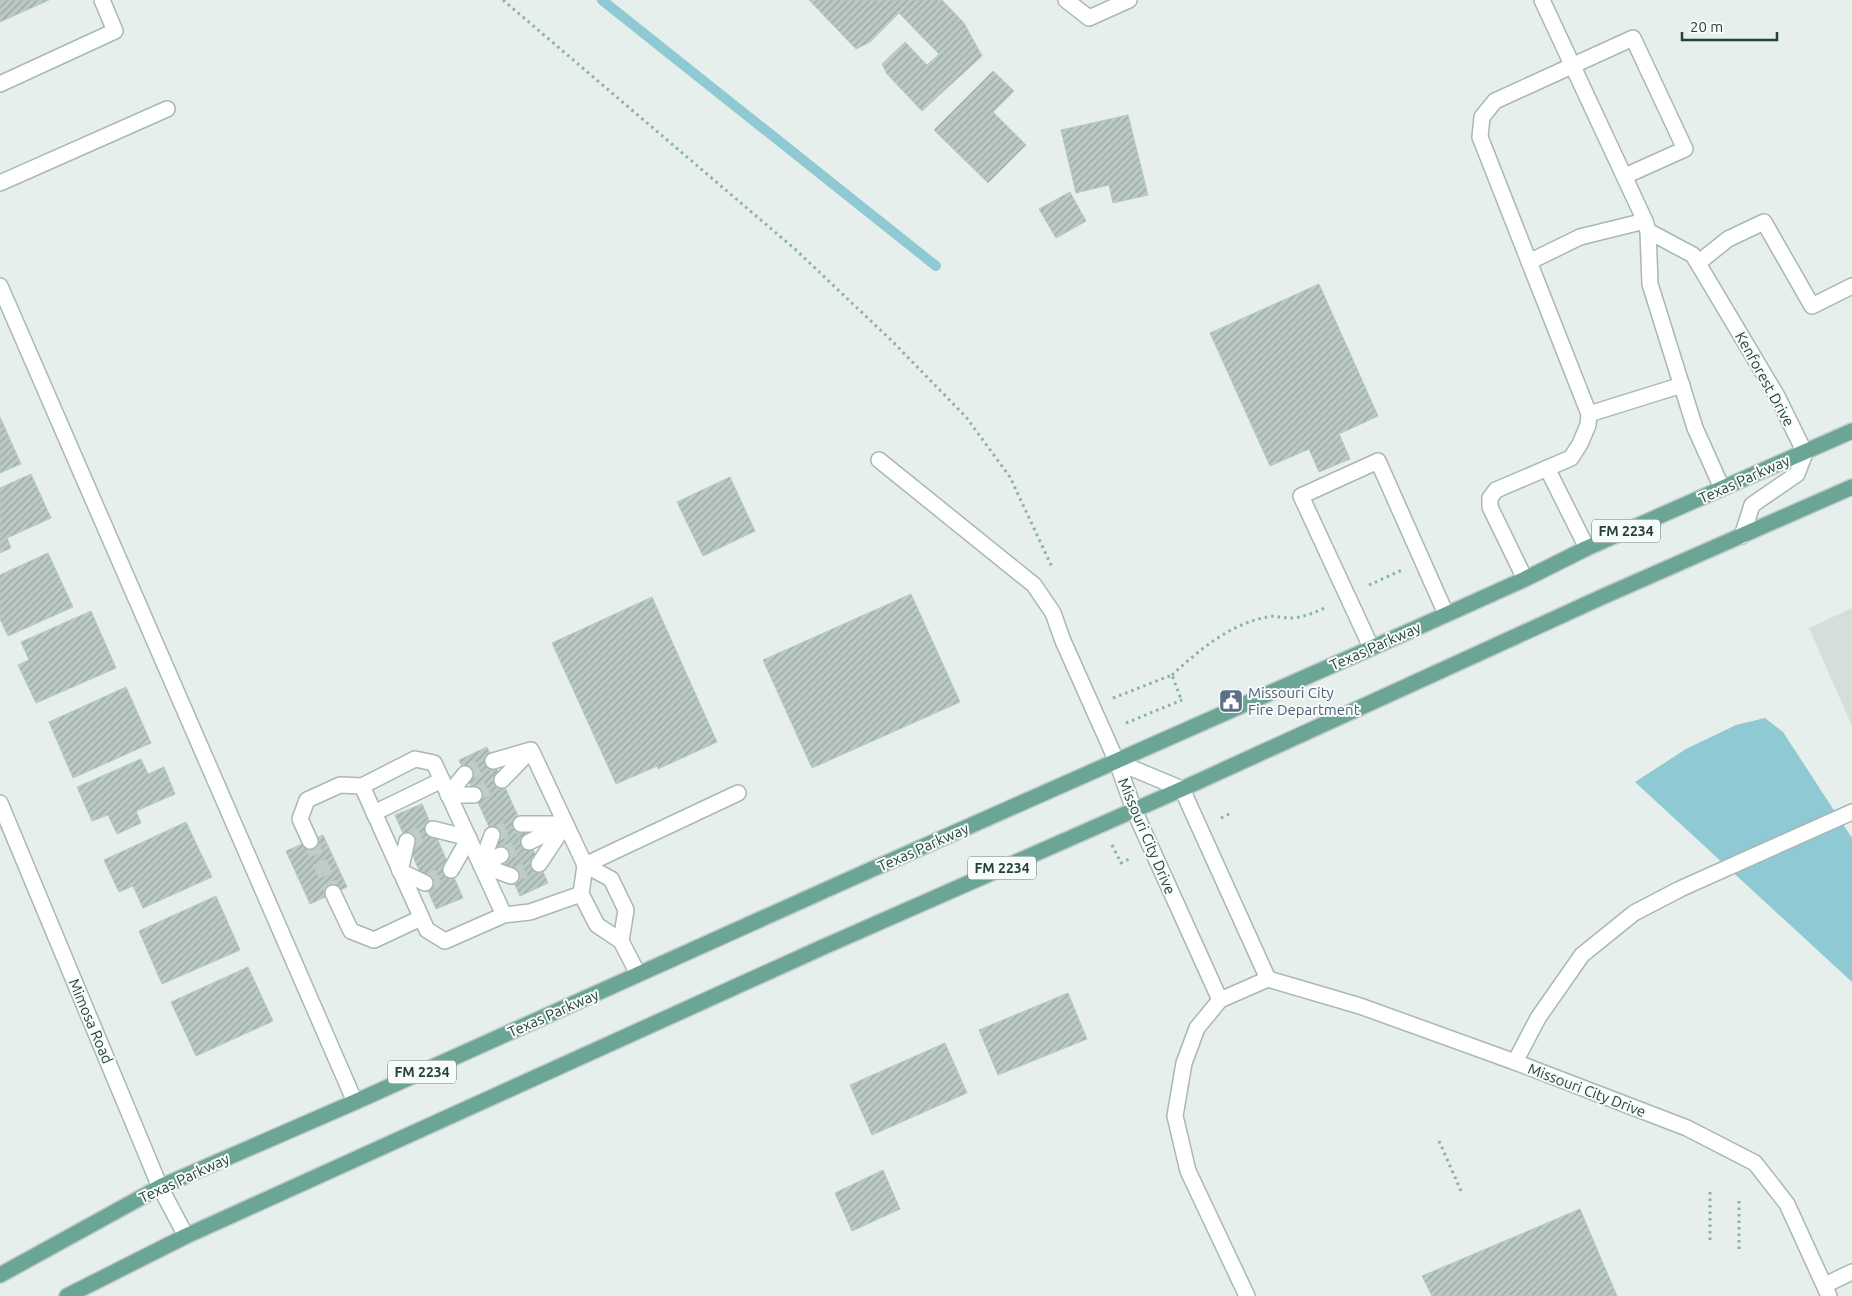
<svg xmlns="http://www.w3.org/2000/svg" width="1852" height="1296" font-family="Ubuntu,sans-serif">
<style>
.built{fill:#d4dfda}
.water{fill:#8ec9d4}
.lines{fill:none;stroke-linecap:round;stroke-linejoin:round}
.stream{stroke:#8ec9d4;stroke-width:10}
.building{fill:url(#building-hatch);stroke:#b8c9c2}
.minor-tunnel{stroke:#bfccc8;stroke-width:15;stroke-dasharray:15 8;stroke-linecap:butt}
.minor-casing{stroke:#a8b8b2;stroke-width:18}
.major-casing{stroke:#c2cac8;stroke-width:18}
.path{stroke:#86b3a5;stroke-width:3;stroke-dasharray:2.5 4;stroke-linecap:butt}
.minor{stroke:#fff;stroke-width:15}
.major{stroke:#6aa596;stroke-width:15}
.labels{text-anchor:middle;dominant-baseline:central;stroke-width:4;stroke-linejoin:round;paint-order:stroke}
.shield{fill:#f7fbf9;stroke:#637a73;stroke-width:1}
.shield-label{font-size:14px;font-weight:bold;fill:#24423a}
.street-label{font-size:15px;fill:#24423a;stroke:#f7fbf9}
.service-label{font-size:15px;fill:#4e5e75;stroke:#f7fbf9;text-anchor:start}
</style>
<defs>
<pattern id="building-hatch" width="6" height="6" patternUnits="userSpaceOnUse" patternTransform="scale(1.25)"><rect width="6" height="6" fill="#bbcac4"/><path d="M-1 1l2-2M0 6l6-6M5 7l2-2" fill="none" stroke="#98a6a0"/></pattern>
</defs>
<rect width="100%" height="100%" fill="#e6efeb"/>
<!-- built -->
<path class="built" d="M1852,608V726L1809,628Z"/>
<!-- water -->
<path class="water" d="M1765,718L1783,732L1852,838V982L1635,782L1686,749L1736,725Z"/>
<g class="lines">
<!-- stream -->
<path class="stream" d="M602,0L936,266"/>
</g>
<!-- building -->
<g class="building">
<path d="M0,0H49L0,22Z"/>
<path d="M809,0H942L964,23L982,56L922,111L887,74L882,64L905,42L927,65L939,54L899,13L870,42L856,49Z"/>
<path d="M993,71L1014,91L993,112L1026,145L988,183L934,130Z"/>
<path d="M1128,115L1148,195L1113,203L1109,185L1076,193L1061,130Z"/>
<path d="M1070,192L1086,221L1056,238L1039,209Z"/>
<path d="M1319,284L1378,416L1339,434L1350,459L1319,472L1309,449L1270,466L1210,333Z"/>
<path d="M0,417L21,464L0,473Z"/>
<path d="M31,474L51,518L7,538L11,548L0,553V488Z"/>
<path d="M730,477L755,531L703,556L677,502Z"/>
<path d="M48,553L73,607L8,636L0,619V575Z"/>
<path d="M911,594L960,702L812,768L763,660Z"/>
<path d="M652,597L717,742L658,769L657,766L616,784L552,643Z"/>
<path d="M91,611L116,668L36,703L18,665L29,660L21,642Z"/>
<path d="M126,687L151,743L73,778L49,722Z"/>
<path d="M487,747L548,883L520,896L459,760Z"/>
<path d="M141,759L148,774L164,767L175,794L136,811L141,823L117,834L108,815L92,821L77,787Z"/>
<path d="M422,804L463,898L436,909L395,815Z"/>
<path d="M186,822L212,877L143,908L133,886L119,892L104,860Z"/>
<path d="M323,835L347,887L310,904L286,851Z"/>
<path d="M216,896L240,950L162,984L139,931Z"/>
<path d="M248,967L273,1021L196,1056L171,1002Z"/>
<path d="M1068,993L1087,1039L998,1075L979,1030Z"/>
<path d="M945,1043L967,1093L872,1135L850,1085Z"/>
<path d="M883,1170L900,1209L852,1231L835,1193Z"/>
<path d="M1580,1209L1617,1296H1432L1422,1276Z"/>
</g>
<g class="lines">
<!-- minor-tunnel -->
<g class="minor-tunnel">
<path d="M465,774L493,761"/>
<path d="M474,795L502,780"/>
<path d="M492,835L521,824"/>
<path d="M310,841L333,893"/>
<path d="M407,841L433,829"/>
<path d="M501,855L529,842"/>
<path d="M511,876L539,864"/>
<path d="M425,883L451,870"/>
</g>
<defs>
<g id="minor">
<path d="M1066,0L1089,18L1129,0"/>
<path d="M1542,0L1645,221L1648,231L1650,284L1695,428L1722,488"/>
<path d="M0,84L115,31L102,0"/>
<path d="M0,183L167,109"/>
<path d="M1648,231L1693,255L1777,396L1805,453L1797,474L1752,505L1742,536"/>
<path d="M1529,262L1580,237L1645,221"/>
<path d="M1698,263L1728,239L1764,222L1812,306L1852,286"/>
<path d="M0,286L355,1102"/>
<path d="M1589,414L1682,385"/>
<path d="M879,460L1034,585L1053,613L1063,641L1117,762L1134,810L1220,1000"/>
<path d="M1547,468L1587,548"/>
<path d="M1525,579L1490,507V498L1496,490L1571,458L1580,444L1588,425L1589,414L1480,137L1482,117L1495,101L1633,38L1685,149L1625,176"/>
<path d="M1371,647L1301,496L1378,461L1446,614"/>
<path d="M493,761L531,750L585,865L738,793"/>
<path d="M1117,762L1182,789L1268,979"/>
<path d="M465,774L448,795H474"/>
<path d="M502,780L530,751"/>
<path d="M0,803L160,1187L186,1236"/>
<path d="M374,813L442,780"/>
<path d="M521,824H566L529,842"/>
<path d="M433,829L469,838L451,870"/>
<path d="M492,835L481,865L511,876"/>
<path d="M310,841L300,819L307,800L340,785L362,786"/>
<path d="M407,841L400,871L425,883"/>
<path d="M539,864L565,825"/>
<path d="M481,865L501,855"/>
<path d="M333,893L351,931L374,940L421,918"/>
<path d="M504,915L434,763L415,759L362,786L427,930L445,941L504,915L530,912L581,894"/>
<path d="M621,941L626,910L611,879L585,865L581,894L597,925L621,941L638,974"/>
<path d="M1515,1062L1538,1018L1582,955L1634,913L1680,889L1852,812"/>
<path d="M1825,1285L1852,1272"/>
<path d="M1247,1296L1188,1171L1175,1116L1184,1063L1197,1028L1220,1000L1268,979L1360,1006L1515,1062L1687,1128L1755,1163L1787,1204L1829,1296"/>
</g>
<g id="major">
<path d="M0,1275L160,1187L355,1102L850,879L1403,634L1525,579L1587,548L1852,431"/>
<path d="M67,1296L186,1236L821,948L1182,789L1602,597L1852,487"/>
</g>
</defs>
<!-- minor casing -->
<use href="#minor" class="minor-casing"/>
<!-- major casing -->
<use href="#major" class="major-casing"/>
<!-- path -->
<g class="path">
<path d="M503,0L796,250L892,341L966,417L1010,477L1052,567"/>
<path d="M1369,585L1402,570"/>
<path d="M1172,675C1199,650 1230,624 1267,617C1274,615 1282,618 1290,618C1303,618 1315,612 1327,607"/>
<path d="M1113,698L1172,675L1181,699"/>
<path d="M1126,723L1182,700"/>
<path d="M1221,818L1231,813"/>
<path d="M1112,845L1121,863L1131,858"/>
<path d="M1439,1141L1462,1193"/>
<path d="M1710,1192V1241"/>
<path d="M1739,1201V1252"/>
</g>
<!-- minor -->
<use href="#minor" class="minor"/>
<!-- major -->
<use href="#major" class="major"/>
</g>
<!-- icons -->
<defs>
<symbol id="civic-square" viewBox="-11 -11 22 22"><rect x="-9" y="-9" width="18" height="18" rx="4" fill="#5c6f8a" stroke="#f7fbf9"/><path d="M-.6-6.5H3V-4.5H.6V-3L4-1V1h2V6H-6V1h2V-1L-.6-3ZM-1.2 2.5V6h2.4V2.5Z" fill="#fff"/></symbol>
</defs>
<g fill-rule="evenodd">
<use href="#civic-square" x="1217" y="687" width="28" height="28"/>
</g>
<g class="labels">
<!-- shield labels -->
<g class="shield">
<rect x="1592" y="519.5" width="68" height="23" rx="4"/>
<rect x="968" y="856.5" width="68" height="23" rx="4"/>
<rect x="388" y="1060.5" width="68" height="23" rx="4"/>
</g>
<g class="shield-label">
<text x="1626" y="531">FM 2234</text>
<text x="1002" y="868">FM 2234</text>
<text x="422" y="1072">FM 2234</text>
</g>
<!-- street labels -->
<g class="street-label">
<text transform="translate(1765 379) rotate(61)">Kenforest Drive</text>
<text transform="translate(1744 479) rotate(-24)">Texas Parkway</text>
<text transform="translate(1375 646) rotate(-24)">Texas Parkway</text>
<text transform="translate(1147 836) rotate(67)">Missouri City Drive</text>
<text transform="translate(923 847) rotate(-24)">Texas Parkway</text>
<text transform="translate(553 1013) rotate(-24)">Texas Parkway</text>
<text transform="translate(91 1021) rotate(67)">Mimosa Road</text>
<text transform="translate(1587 1090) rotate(21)">Missouri City Drive</text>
<text transform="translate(184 1178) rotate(-25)">Texas Parkway</text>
</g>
<!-- service labels -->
<g class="service-label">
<text x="1248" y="692">Missouri City<tspan x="1248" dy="17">Fire Department</tspan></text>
</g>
</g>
<!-- scale -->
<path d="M1682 32v8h95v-8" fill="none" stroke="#24423a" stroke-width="2.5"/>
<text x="1690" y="32" font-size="15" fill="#24423a" stroke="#f7fbf9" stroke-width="4" paint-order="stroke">20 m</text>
</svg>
